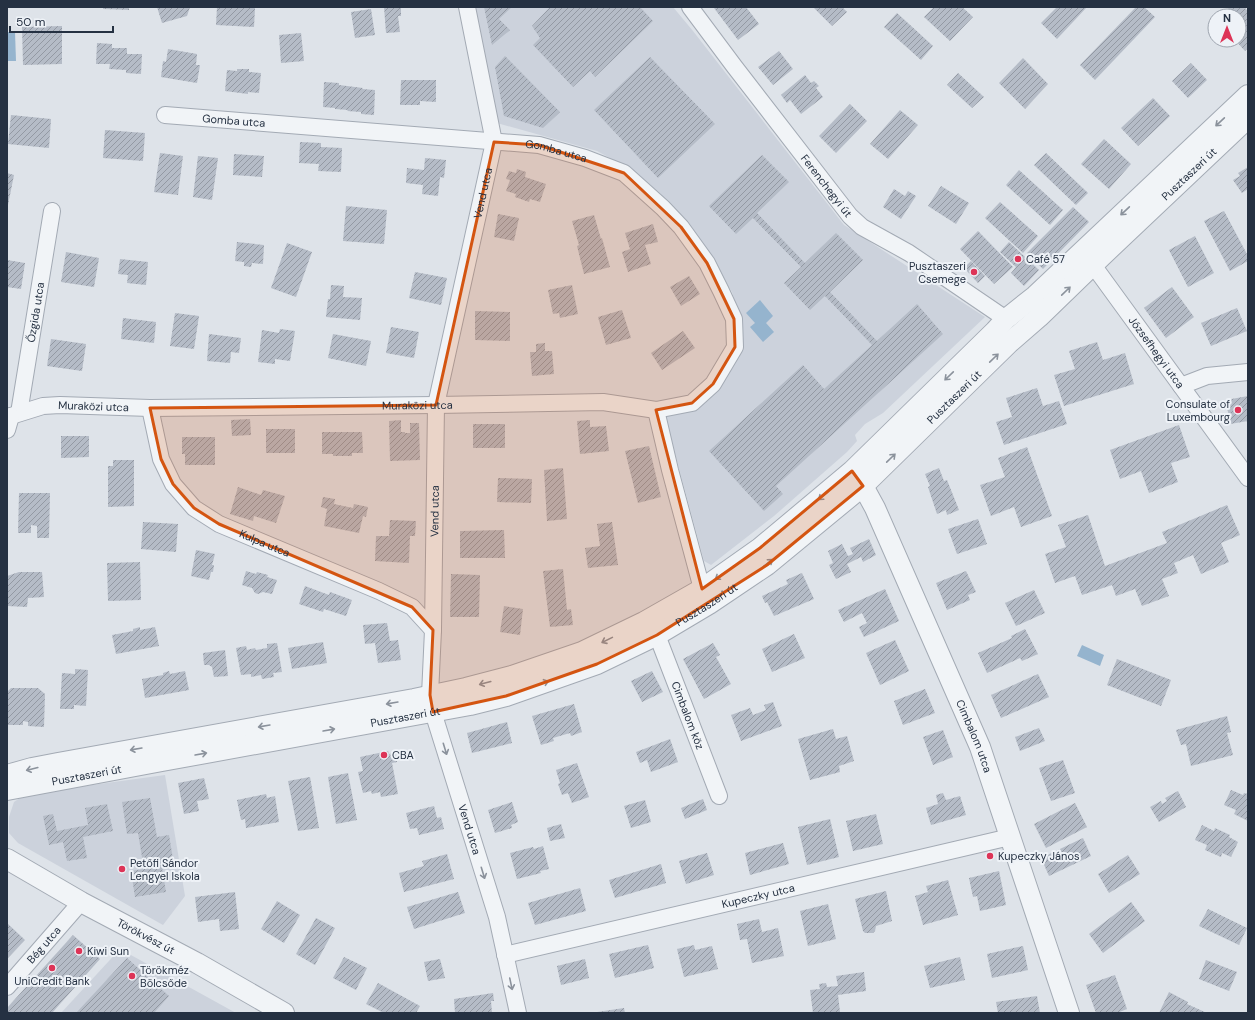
<svg xmlns="http://www.w3.org/2000/svg" width="1255" height="1020" font-family="'DM Sans',sans-serif">
<style>
.built{fill:#ccd2dc}
.water{fill:#95b4ce}
.building{fill:url(#building-hatch)}
.lines{fill:none;stroke-linecap:round;stroke-linejoin:round}
.minor-casing{stroke:#a3aab4;stroke-width:18}
.tertiary-casing{stroke:#a3aab4;stroke-width:22}
.minor{stroke:#f1f4f7;stroke-width:16}
.tertiary{stroke:#f1f4f7;stroke-width:20}
.oneway{stroke:#8b929c}
.marked{fill:#d45511;fill-opacity:0.2;stroke:#d45511;stroke-width:3;stroke-linejoin:round}
.poi-dot{fill:#dd3457;stroke:#eef2f7;stroke-width:1.5}
.labels{text-anchor:middle;dominant-baseline:central;stroke-width:4;stroke-linejoin:round;paint-order:stroke}
.street-label{font-size:11px;fill:#253142;stroke:#eef2f7}
.poi-label{font-size:11px;fill:#253142;stroke:#eef2f7;text-anchor:start}
</style>
<defs>
<pattern id="building-hatch" width="6" height="6" patternUnits="userSpaceOnUse"><rect width="6" height="6" fill="#b5bcc7"/><path d="M-1 1l2-2M0 6l6-6M5 7l2-2" fill="none" stroke="#9399a3"/></pattern>
</defs>
<rect width="100%" height="100%" fill="#dee3e9"/>
<!-- built -->
<g class="built">
<path d="M475,7H673L693,31L844,225L985,317L883,413L865,424L855,435L857,441L847,452L774,516L711,565L704,561L664,413L692,407L741,321L732,292L714,263L623,165L597,151L497,123Z"/>
<path d="M165,775L185,896L163,925L18,843L9,833V817L14,802L26,794Z"/>
<path d="M120,949L236,1013H61Z"/>
</g>
<!-- water -->
<g class="water">
<path d="M7,32H15L16,61H7Z"/>
<path d="M760,300L773,316L766,323L774,332L763,342L750,327L755,323L746,313Z"/>
<path d="M1082,645L1104,655L1100,666L1077,656Z"/>
</g>
<!-- building -->
<g class="building">
<path d="M103,7H129V10L103,9Z"/>
<path d="M157,7H190L187,16L162,23Z"/>
<path d="M217,7L255,8L254,27L216,25Z"/>
<path d="M384,7H401V16H398L400,32L386,33Z"/>
<path d="M484,7H512L499,19L510,30L492,45Z"/>
<path d="M550,7H640L653,21L595,77L590,71L573,87L533,45L540,38L532,26Z"/>
<path d="M716,7H746L759,24L738,40L714,8Z"/>
<path d="M813,7H842L847,12L832,26Z"/>
<path d="M934,7H962L973,17L950,41L924,17Z"/>
<path d="M1057,7H1087L1057,39L1041,23Z"/>
<path d="M1136,7H1144L1155,17L1095,80L1080,65Z"/>
<path d="M1230,7H1244L1248,11V48L1245,51L1235,40H1239V16H1220Z"/>
<path d="M371,9L375,35L355,38L351,12Z"/>
<path d="M897,13L933,46L921,60L884,27Z"/>
<path d="M62,26V64L23,65L22,27Z"/>
<path d="M301,33L304,61L281,63L279,35Z"/>
<path d="M97,43L112,44V48H127V54H142L141,74L126,73V70L109,69L110,64H96Z"/>
<path d="M168,49L197,54L196,65H200L197,83L161,77L163,61L166,62Z"/>
<path d="M779,51L793,69L773,85L758,67Z"/>
<path d="M505,56L560,112L543,128L504,116L495,67Z"/>
<path d="M650,57L715,124L658,178L594,110Z"/>
<path d="M1023,58L1048,84L1025,109L999,83Z"/>
<path d="M1191,63L1207,80L1188,98L1172,81Z"/>
<path d="M237,69H249V72L261,73L259,93L248,92V94L225,91L227,70L237,71Z"/>
<path d="M958,73L984,97L972,108L947,85Z"/>
<path d="M805,75L811,83L814,81L819,86L816,88L823,97L801,114L790,100L787,103L781,95Z"/>
<path d="M401,80H436V102L420,101V105H400Z"/>
<path d="M324,82L339,83V85L363,88L362,89L375,90L374,115L361,114V112L347,111L348,110L335,109V108L323,107Z"/>
<path d="M1153,98L1170,116L1138,146L1121,128Z"/>
<path d="M850,104L867,121L836,153L819,136Z"/>
<path d="M900,110L918,125L888,159L870,144Z"/>
<path d="M11,115L51,119L49,148L8,144Z"/>
<path d="M105,130L145,133L143,161L103,158Z"/>
<path d="M1104,139L1131,164L1109,189L1081,164Z"/>
<path d="M300,142L321,143V147L342,148L341,172L318,171L319,164L299,163Z"/>
<path d="M160,153L183,156L178,195L154,192Z"/>
<path d="M1046,153L1088,193L1076,205L1034,165Z"/>
<path d="M234,154L264,156L262,177L233,175Z"/>
<path d="M762,155L789,182L757,213L805,263L836,233L863,260L830,292L877,341L917,304L943,334L776,486L783,494L764,511L709,451L803,365L824,389L872,345L825,296L810,310L784,283L801,267L753,218L736,234L709,206Z"/>
<path d="M198,156L218,158L212,200L193,197Z"/>
<path d="M425,158L446,160L444,178L440,177L438,196L422,194L423,185L406,183L407,168L424,170Z"/>
<path d="M1248,167V189L1242,193L1233,180L1240,176L1238,173Z"/>
<path d="M517,169L526,172L525,177L546,184L540,202L530,199L529,202L515,197L516,194L506,191L510,180L506,179L509,171L516,173Z"/>
<path d="M1019,170L1063,210L1050,225L1006,185Z"/>
<path d="M7,173L14,175L8,205H7Z"/>
<path d="M941,186L969,203L956,224L928,206Z"/>
<path d="M894,189L905,196L908,191L916,196L901,219L883,207Z"/>
<path d="M1000,202L1038,236L1023,253L985,218Z"/>
<path d="M346,206L387,210L384,244L343,241Z"/>
<path d="M1073,207L1089,222L1043,269L1027,253Z"/>
<path d="M1224,211L1248,256V261L1230,271L1204,221Z"/>
<path d="M498,214L519,218L514,241L494,237Z"/>
<path d="M594,215L601,239L602,238L610,267L584,274L577,246L579,245L572,221Z"/>
<path d="M653,224L658,242L645,245L651,264L628,272L622,252L630,249L625,233Z"/>
<path d="M978,231L1013,267L994,284L960,249Z"/>
<path d="M1195,236L1214,273L1188,287L1169,250Z"/>
<path d="M237,242L264,245L263,264L252,263L251,267L244,266V262L235,261Z"/>
<path d="M1009,242L1039,270L1024,286L1011,273L1016,267L1000,252Z"/>
<path d="M287,243L312,252L296,297L271,288Z"/>
<path d="M66,252L99,258L94,287L61,282Z"/>
<path d="M120,259L148,262L146,285L127,283L128,275L118,274Z"/>
<path d="M7,260L25,263L21,289L7,287Z"/>
<path d="M971,261L985,276L978,283L964,268Z"/>
<path d="M415,272L447,278L441,305L409,298Z"/>
<path d="M689,276L700,294L681,306L670,287Z"/>
<path d="M331,285L344,286L343,297L362,298L360,320L326,317L328,299H330Z"/>
<path d="M572,285L578,314L560,318L559,313L553,314L548,290Z"/>
<path d="M1172,287L1194,317L1166,338L1144,308Z"/>
<path d="M1237,308L1247,331L1211,346L1201,323Z"/>
<path d="M622,310L631,338L606,345L598,317Z"/>
<path d="M475,311L510,312V341L475,340Z"/>
<path d="M175,313L199,316L194,349L170,346Z"/>
<path d="M123,318L156,322L154,343L121,339Z"/>
<path d="M391,327L419,332L414,358L386,353Z"/>
<path d="M280,329L295,331L290,361L275,359V364L258,362L262,330L279,333Z"/>
<path d="M683,331L695,348L662,370L651,353Z"/>
<path d="M209,334L241,338L239,353L231,352L230,363L207,361Z"/>
<path d="M333,334L371,341L366,366L328,358Z"/>
<path d="M51,339L86,344L82,371L47,366Z"/>
<path d="M1097,342L1103,360L1125,353L1134,384L1064,406L1054,375L1075,369L1069,351Z"/>
<path d="M545,343V351H552L554,374L532,376L530,352H536V344Z"/>
<path d="M1037,388L1043,406L1059,401L1067,424L1004,445L996,422L1012,417L1006,398Z"/>
<path d="M1248,396V421L1230,424L1226,400Z"/>
<path d="M250,419L251,435L232,436L231,420Z"/>
<path d="M401,420V432H405V433H410V423H419L420,460L390,461L389,421Z"/>
<path d="M590,420V427L606,426L609,451L580,454L577,421Z"/>
<rect x="473" y="424" width="32" height="24"/>
<path d="M1179,425L1190,457L1171,463L1178,482L1149,493L1141,471L1120,479L1110,450Z"/>
<rect x="266" y="429" width="29" height="24"/>
<path d="M322,432H362L363,453H352V456H333V454H322Z"/>
<path d="M61,436H89V457L61,458Z"/>
<path d="M182,437H215V465H185V454H182Z"/>
<path d="M649,446L661,497L638,503L625,451Z"/>
<path d="M1027,447L1052,516L1021,527L1014,507L991,516L980,485L1005,477L998,458Z"/>
<path d="M113,460H134V506L108,507V466H113Z"/>
<path d="M563,468L567,519L547,521L544,470Z"/>
<path d="M939,468L944,481L947,480L959,510L947,515L946,510L937,514L928,487L930,486L925,474Z"/>
<path d="M498,478L532,479L531,503L497,502Z"/>
<path d="M238,487L261,495L263,490L285,496L276,523L254,516L253,521L230,514Z"/>
<path d="M19,493H50L49,538H37V526L31,525V533H18Z"/>
<path d="M323,497L335,499L334,504L353,508L354,504L368,507L366,517L363,516L359,533L324,526L327,509L321,507Z"/>
<path d="M1227,505L1240,535L1221,543L1229,562L1201,574L1193,555L1174,563L1178,573L1162,579L1169,596L1142,606L1135,589L1116,596L1112,585L1082,595L1075,576L1055,583L1045,554L1066,547L1058,525L1088,515L1105,566L1167,543L1162,532Z"/>
<path d="M978,519L987,544L957,554L948,529Z"/>
<path d="M390,520L416,521L415,536H410L409,563L375,561L376,536H389Z"/>
<path d="M143,522L178,524L176,552L141,549Z"/>
<path d="M612,522L618,565L588,568L585,548L600,546L597,524Z"/>
<path d="M504,530L505,558H460V531Z"/>
<path d="M869,539L876,555L863,562L861,557L847,564L851,572L836,579L829,565L833,563L828,551L842,544L848,556L853,554L850,548Z"/>
<path d="M196,550L215,554L212,565H214L213,572H211L209,580L191,576Z"/>
<path d="M140,562L141,600L108,601L107,563Z"/>
<path d="M563,569L567,610L571,609L573,625L550,627L543,571Z"/>
<path d="M246,571L256,574L257,572L268,575L267,577L277,580L272,594L263,592L258,594L255,593L252,588L242,585Z"/>
<path d="M966,571L976,592L968,595L970,600L947,610L936,583Z"/>
<path d="M19,572H42L44,597L28,598L27,607L7,606V576Z"/>
<path d="M802,573L814,599L774,616L767,602L765,603L762,596L788,584L786,580Z"/>
<path d="M451,574L480,575L479,617H450Z"/>
<path d="M305,586L329,595L330,592L352,600L346,616L324,609L323,612L299,604Z"/>
<path d="M885,589L899,621L864,637L859,627L867,623L862,613L844,622L838,610Z"/>
<path d="M1034,590L1045,613L1016,626L1005,603Z"/>
<path d="M504,606L523,609L520,635L500,632Z"/>
<path d="M387,623L390,641L398,640L401,660L378,663L375,643L365,644L363,625Z"/>
<path d="M140,627V630L155,627L159,646L116,654L112,635L133,631V629Z"/>
<path d="M1025,629L1038,654L1022,661L1020,658L987,673L978,653L1012,638L1011,636Z"/>
<path d="M794,634L805,658L772,672L762,649Z"/>
<path d="M895,640L909,671L880,685L866,653Z"/>
<path d="M323,642L327,663L292,669L288,648Z"/>
<path d="M277,643L282,672L273,673L274,677L262,679L261,675L251,677V674L241,675L236,648L246,646L247,650L255,648L256,650L267,648V644Z"/>
<path d="M713,643L720,655L716,657L731,684L704,699L683,659Z"/>
<path d="M225,650L228,676L214,677L212,667L209,665H204L203,653Z"/>
<path d="M1117,659L1171,680L1161,706L1107,685Z"/>
<path d="M75,669L88,670L86,706L74,705V709H60L62,673L75,674Z"/>
<path d="M169,671L170,674L185,671L189,690L145,698L142,679L163,675V673Z"/>
<path d="M652,671L663,692L642,702L631,681Z"/>
<path d="M1038,674L1049,697L1001,718L991,695Z"/>
<path d="M11,688H38L45,694L44,727L28,726V722L23,721V725H7V692Z"/>
<path d="M925,689L935,713L903,725L894,701Z"/>
<path d="M773,702L782,726L741,741L731,715L750,708L753,715L766,710L764,705Z"/>
<path d="M574,704L582,732L571,736L570,733L553,738L554,741L541,745L532,716Z"/>
<path d="M1227,716L1231,732L1227,733L1233,755L1191,766L1186,744L1181,745L1176,730Z"/>
<path d="M507,722L512,743L472,753L467,733Z"/>
<path d="M1039,728L1045,741L1020,751L1015,737Z"/>
<path d="M833,729L836,739L847,736L854,761L839,766L840,772L810,780L798,739Z"/>
<path d="M943,730L953,757L933,765L923,737Z"/>
<path d="M670,739L678,762L651,772L647,760L640,763L636,752Z"/>
<path d="M388,751L389,754L395,752L397,762L392,763L398,794L381,797L380,792L372,794L371,791L363,793L358,772L363,771L360,757Z"/>
<path d="M1063,760L1075,793L1051,801L1039,768Z"/>
<path d="M577,763L589,797L572,803L568,793L562,795L558,784L560,783L556,770Z"/>
<path d="M348,773L357,820L336,824L328,777Z"/>
<path d="M310,777L319,828L298,831L288,781Z"/>
<path d="M204,778L209,799L197,801L199,811L184,814L178,783Z"/>
<path d="M1231,790L1243,795L1244,793L1248,794V821L1234,814L1236,810L1224,805Z"/>
<path d="M1178,791L1186,807L1159,822L1150,807L1161,801L1162,804L1167,801L1165,798Z"/>
<path d="M943,793L946,800L960,796L966,815L931,825L926,808L938,804L936,795Z"/>
<path d="M266,794L267,798L275,796L279,822L246,828L245,819L241,820L237,800Z"/>
<path d="M150,798L157,837L169,835L173,859L161,861L166,892L135,897L131,871L144,869L138,833L127,834L122,802Z"/>
<path d="M703,799L707,810L685,819L681,808Z"/>
<path d="M645,800L651,822L631,828L624,806Z"/>
<path d="M512,802L518,822L511,825L512,828L495,833L488,810Z"/>
<path d="M1075,803L1087,827L1046,848L1034,824Z"/>
<path d="M107,804L113,831L83,837L87,858L67,861L63,842L49,845L43,816L53,814L57,831L88,825L85,808Z"/>
<path d="M434,806L437,818L441,817L444,829L419,835L417,828L410,829L406,813Z"/>
<path d="M876,814L883,844L853,851L846,821Z"/>
<path d="M830,819L839,857L807,865L798,827Z"/>
<path d="M561,824L565,838L550,841L547,828Z"/>
<path d="M1202,825L1214,831L1215,828L1230,835L1229,837L1238,842L1231,857L1222,853L1221,857L1205,850L1207,845L1195,840Z"/>
<path d="M1083,838L1091,856L1049,876L1041,858Z"/>
<path d="M783,843L789,864L750,875L745,853Z"/>
<path d="M543,846L549,869L540,871L541,873L517,879L510,853L533,847L534,849Z"/>
<path d="M707,853L714,875L686,884L679,861Z"/>
<path d="M447,854L454,879L404,892L399,873L424,866L422,861Z"/>
<path d="M1128,855L1140,874L1109,893L1098,874Z"/>
<path d="M661,864L666,883L615,898L609,880Z"/>
<path d="M999,871L1006,905L980,911L977,896L973,897L969,878Z"/>
<path d="M948,880L958,915L923,925L915,896L928,892L926,886Z"/>
<path d="M580,888L586,911L535,925L528,903Z"/>
<path d="M886,891L892,921L876,926L875,931L873,933H865L863,931L855,899Z"/>
<path d="M235,892L239,929L220,931L219,919L198,922L195,897Z"/>
<path d="M458,892L465,913L414,929L407,907Z"/>
<path d="M277,901L300,915L284,943L261,929Z"/>
<path d="M1131,902L1145,921L1103,953L1089,934Z"/>
<path d="M828,904L836,939L808,946L800,911Z"/>
<path d="M1208,909L1247,928L1239,945L1199,926Z"/>
<path d="M316,918L335,928L315,965L296,954Z"/>
<path d="M759,919L762,932L778,928L784,956L752,963L747,939L740,940L737,924Z"/>
<path d="M7,923L25,940L7,959Z"/>
<path d="M73,935L100,959L52,1013H7V1008Z"/>
<path d="M648,945L654,968L615,978L609,954Z"/>
<path d="M694,945L695,950L712,946L718,969L684,977L677,949Z"/>
<path d="M1023,946L1028,970L992,978L987,954Z"/>
<path d="M344,957L367,968L356,990L333,978Z"/>
<path d="M960,957L965,980L930,988L924,966Z"/>
<path d="M127,958L169,996L154,1013H76Z"/>
<path d="M440,959L445,978L428,981L424,962Z"/>
<path d="M585,959L589,978L561,985L557,966Z"/>
<path d="M1206,960L1237,972L1229,991L1199,979Z"/>
<path d="M864,972L866,991L838,995L840,1012L813,1013L810,990L820,989L819,984L826,983L827,987L838,986L836,976Z"/>
<path d="M1115,975L1127,1009L1117,1013H1096L1086,985Z"/>
<path d="M378,983L420,1006L416,1013H384L366,1004Z"/>
<path d="M1169,992L1188,1002L1187,1004L1207,1013H1159Z"/>
<path d="M493,993L494,1001H491L492,1013H455L454,999Z"/>
<path d="M1037,996L1040,1013H998L996,1002Z"/>
<path d="M624,1008L625,1013H598L597,1012Z"/>
</g>
<g class="lines">
<defs>
<g id="minor">
<path id="s1" d="M690,7L734,66L850,216L862,227L909,253L1006,319"/>
<path id="s2" d="M165,115L539,145L585,158L624,173L663,208L681,227L707,263L721,291L734,319L735,347L713,384L692,403L656,410"/>
<path id="s3" d="M1093,265L1248,478"/>
<path d="M1181,386L1207,376L1248,372"/>
<path id="s4" d="M150,408L161,459L173,484L194,508L219,524L379,591L412,607L433,630"/>
<path id="s5" d="M19,413L52,211"/>
<path id="s6" d="M11,416L43,406L60,405L150,408L436,405L603,402L656,410L670,470L702,589"/>
<path d="M7,430L11,416"/>
<path id="s7" d="M657,635L719,796"/>
<path id="s8" d="M430,695L433,630L436,405L494,142L467,7"/>
<path id="s9" d="M433,712L497,917L518,1013"/>
<path id="s10" d="M505,955L1010,837"/>
<path id="s11" d="M7,987L81,902"/>
</g>
<g id="tertiary">
<path id="s12" d="M856,476L863,486L875,508L980,747L1069,1013"/>
<path d="M7,775L32,768L58,763L414,699L466,688L512,676L582,652L644,622L702,589L760,548L852,471L995,331L1006,319L1035,296L1248,95"/>
<path id="s13" d="M7,790L162,761L470,705L506,696L597,664L657,635L709,604L767,565L863,486L1009,343L1039,317L1102,256L1248,118"/>
<path id="s14" d="M7,859L81,902L197,963L284,1013"/>
</g>
</defs>
<!-- minor casing -->
<use href="#minor" class="minor-casing"/>
<!-- tertiary casing -->
<use href="#tertiary" class="tertiary-casing"/>
<!-- minor -->
<use href="#minor" class="minor"/>
<!-- tertiary -->
<use href="#tertiary" class="tertiary"/>
</g>
<!-- one-way arrows -->
<defs><path id="oneway-shaft" d="M-6 0H5M1.5-3L5.5 0L1.5 3" fill="none" stroke-width="1.6" stroke-linecap="round" stroke-linejoin="round"/></defs>
<g class="oneway">
<use href="#oneway-shaft" transform="translate(1220 122) rotate(137)"/>
<use href="#oneway-shaft" transform="translate(1125 211) rotate(137)"/>
<use href="#oneway-shaft" transform="translate(1066 291) rotate(-44)"/>
<use href="#oneway-shaft" transform="translate(994 358) rotate(-44)"/>
<use href="#oneway-shaft" transform="translate(949 376) rotate(136)"/>
<use href="#oneway-shaft" transform="translate(891 458) rotate(-44)"/>
<use href="#oneway-shaft" transform="translate(823 496) rotate(140)"/>
<use href="#oneway-shaft" transform="translate(768 563) rotate(-38)"/>
<use href="#oneway-shaft" transform="translate(720 576) rotate(145)"/>
<use href="#oneway-shaft" transform="translate(607 640) rotate(154)"/>
<use href="#oneway-shaft" transform="translate(485 683) rotate(165)"/>
<use href="#oneway-shaft" transform="translate(543 683) rotate(-19)"/>
<use href="#oneway-shaft" transform="translate(392 703) rotate(170)"/>
<use href="#oneway-shaft" transform="translate(264 726) rotate(170)"/>
<use href="#oneway-shaft" transform="translate(329 730) rotate(-10)"/>
<use href="#oneway-shaft" transform="translate(136 749) rotate(170)"/>
<use href="#oneway-shaft" transform="translate(445 749) rotate(73)"/>
<use href="#oneway-shaft" transform="translate(201 754) rotate(-10)"/>
<use href="#oneway-shaft" transform="translate(32 769) rotate(166)"/>
<use href="#oneway-shaft" transform="translate(483 873) rotate(73)"/>
<use href="#oneway-shaft" transform="translate(511 984) rotate(78)"/>
</g>
<!-- marked area -->
<path class="marked" d="M494,142L539,145L624,173L681,227L707,263L734,319L735,347L713,384L692,403L656,410L702,589L760,548L852,471L863,486L767,565L657,635L597,664L506,696L433,712L430,695L433,630L412,607L219,524L194,508L173,484L161,459L150,408L436,405Z"/>
<!-- markers -->
<g class="poi-dot">
<circle cx="1018" cy="259" r="4"/>
<circle cx="974" cy="272" r="4"/>
<circle cx="1238" cy="410" r="4"/>
<circle cx="384" cy="755" r="4"/>
<circle cx="990" cy="856" r="4"/>
<circle cx="122" cy="869" r="4"/>
<circle cx="79" cy="951" r="4"/>
<circle cx="52" cy="968" r="4"/>
<circle cx="132" cy="976" r="4"/>
</g>
<g class="labels">
<!-- street labels -->
<g class="street-label">
<text stroke="none"><textPath href="#s2" startOffset="69">Gomba utca</textPath></text>
<text stroke="none"><textPath href="#s2" startOffset="393">Gomba utca</textPath></text>
<text stroke="none"><textPath href="#s13" startOffset="1377">Pusztaszeri út</textPath></text>
<text stroke="none"><textPath href="#s1" startOffset="225">Ferenchegyi út</textPath></text>
<text stroke="none"><textPath href="#s8" startOffset="507">Vend utca</textPath></text>
<text stroke="none"><textPath href="#s5" startOffset="102">Őzgida utca</textPath></text>
<text stroke="none"><textPath href="#s3" startOffset="108">Józsefhegyi utca</textPath></text>
<text stroke="none"><textPath href="#s13" startOffset="1053">Pusztaszeri út</textPath></text>
<text stroke="none"><textPath href="#s6" startOffset="408">Muraközi utca</textPath></text>
<text stroke="none"><textPath href="#s6" startOffset="84">Muraközi utca</textPath></text>
<text stroke="none"><textPath href="#s8" startOffset="184">Vend utca</textPath></text>
<text stroke="none"><textPath href="#s4" startOffset="191">Kulpa utca</textPath></text>
<text stroke="none"><textPath href="#s13" startOffset="729">Pusztaszeri út</textPath></text>
<text stroke="none"><textPath href="#s13" startOffset="405">Pusztaszeri út</textPath></text>
<text stroke="none"><textPath href="#s7" startOffset="86">Cimbalom köz</textPath></text>
<text stroke="none"><textPath href="#s12" startOffset="286">Cimbalom utca</textPath></text>
<text stroke="none"><textPath href="#s13" startOffset="81">Pusztaszeri út</textPath></text>
<text stroke="none"><textPath href="#s9" startOffset="123">Vend utca</textPath></text>
<text stroke="none"><textPath href="#s10" startOffset="260">Kupeczky utca</textPath></text>
<text stroke="none"><textPath href="#s14" startOffset="159">Törökvész út</textPath></text>
<text stroke="none"><textPath href="#s11" startOffset="56">Bég utca</textPath></text>
</g>
<!-- poi labels -->
<g class="poi-label">
<text x="1026" y="259">Café 57</text>
<text x="966" y="266" text-anchor="end">Pusztaszeri<tspan x="966" dy="13">Csemege</tspan></text>
<text x="1230" y="404" text-anchor="end">Consulate of<tspan x="1230" dy="13">Luxembourg</tspan></text>
<text x="392" y="755">CBA</text>
<text x="998" y="856">Kupeczky János</text>
<text x="130" y="863">Petőfi Sándor<tspan x="130" dy="13">Lengyel Iskola</tspan></text>
<text x="87" y="951">Kiwi Sun</text>
<text x="140" y="970">Törökméz<tspan x="140" dy="13">Bölcsőde</tspan></text>
<text x="52" y="981" text-anchor="middle">UniCredit Bank</text>
</g>
</g>
<!-- border -->
<rect width="1255" height="1020" fill="none" stroke="#253142" stroke-width="16"/>
<!-- north arrow -->
<g transform="translate(1227 28)"><circle r="19" fill="#eef2f7" stroke="#9ea5af"/>
<path d="M0-3L7 15L0 10L-7 15Z" fill="#dd3457"/>
<text y="-6" font-size="11" font-weight="bold" text-anchor="middle" fill="#253142">N</text>
</g>
<!-- scale -->
<path d="M10 26v6h103v-6" fill="none" stroke="#253142" stroke-width="2"/>
<text x="16" y="26" font-size="12" fill="#253142" stroke="#eef2f7" stroke-width="3" paint-order="stroke">50 m</text>
</svg>
